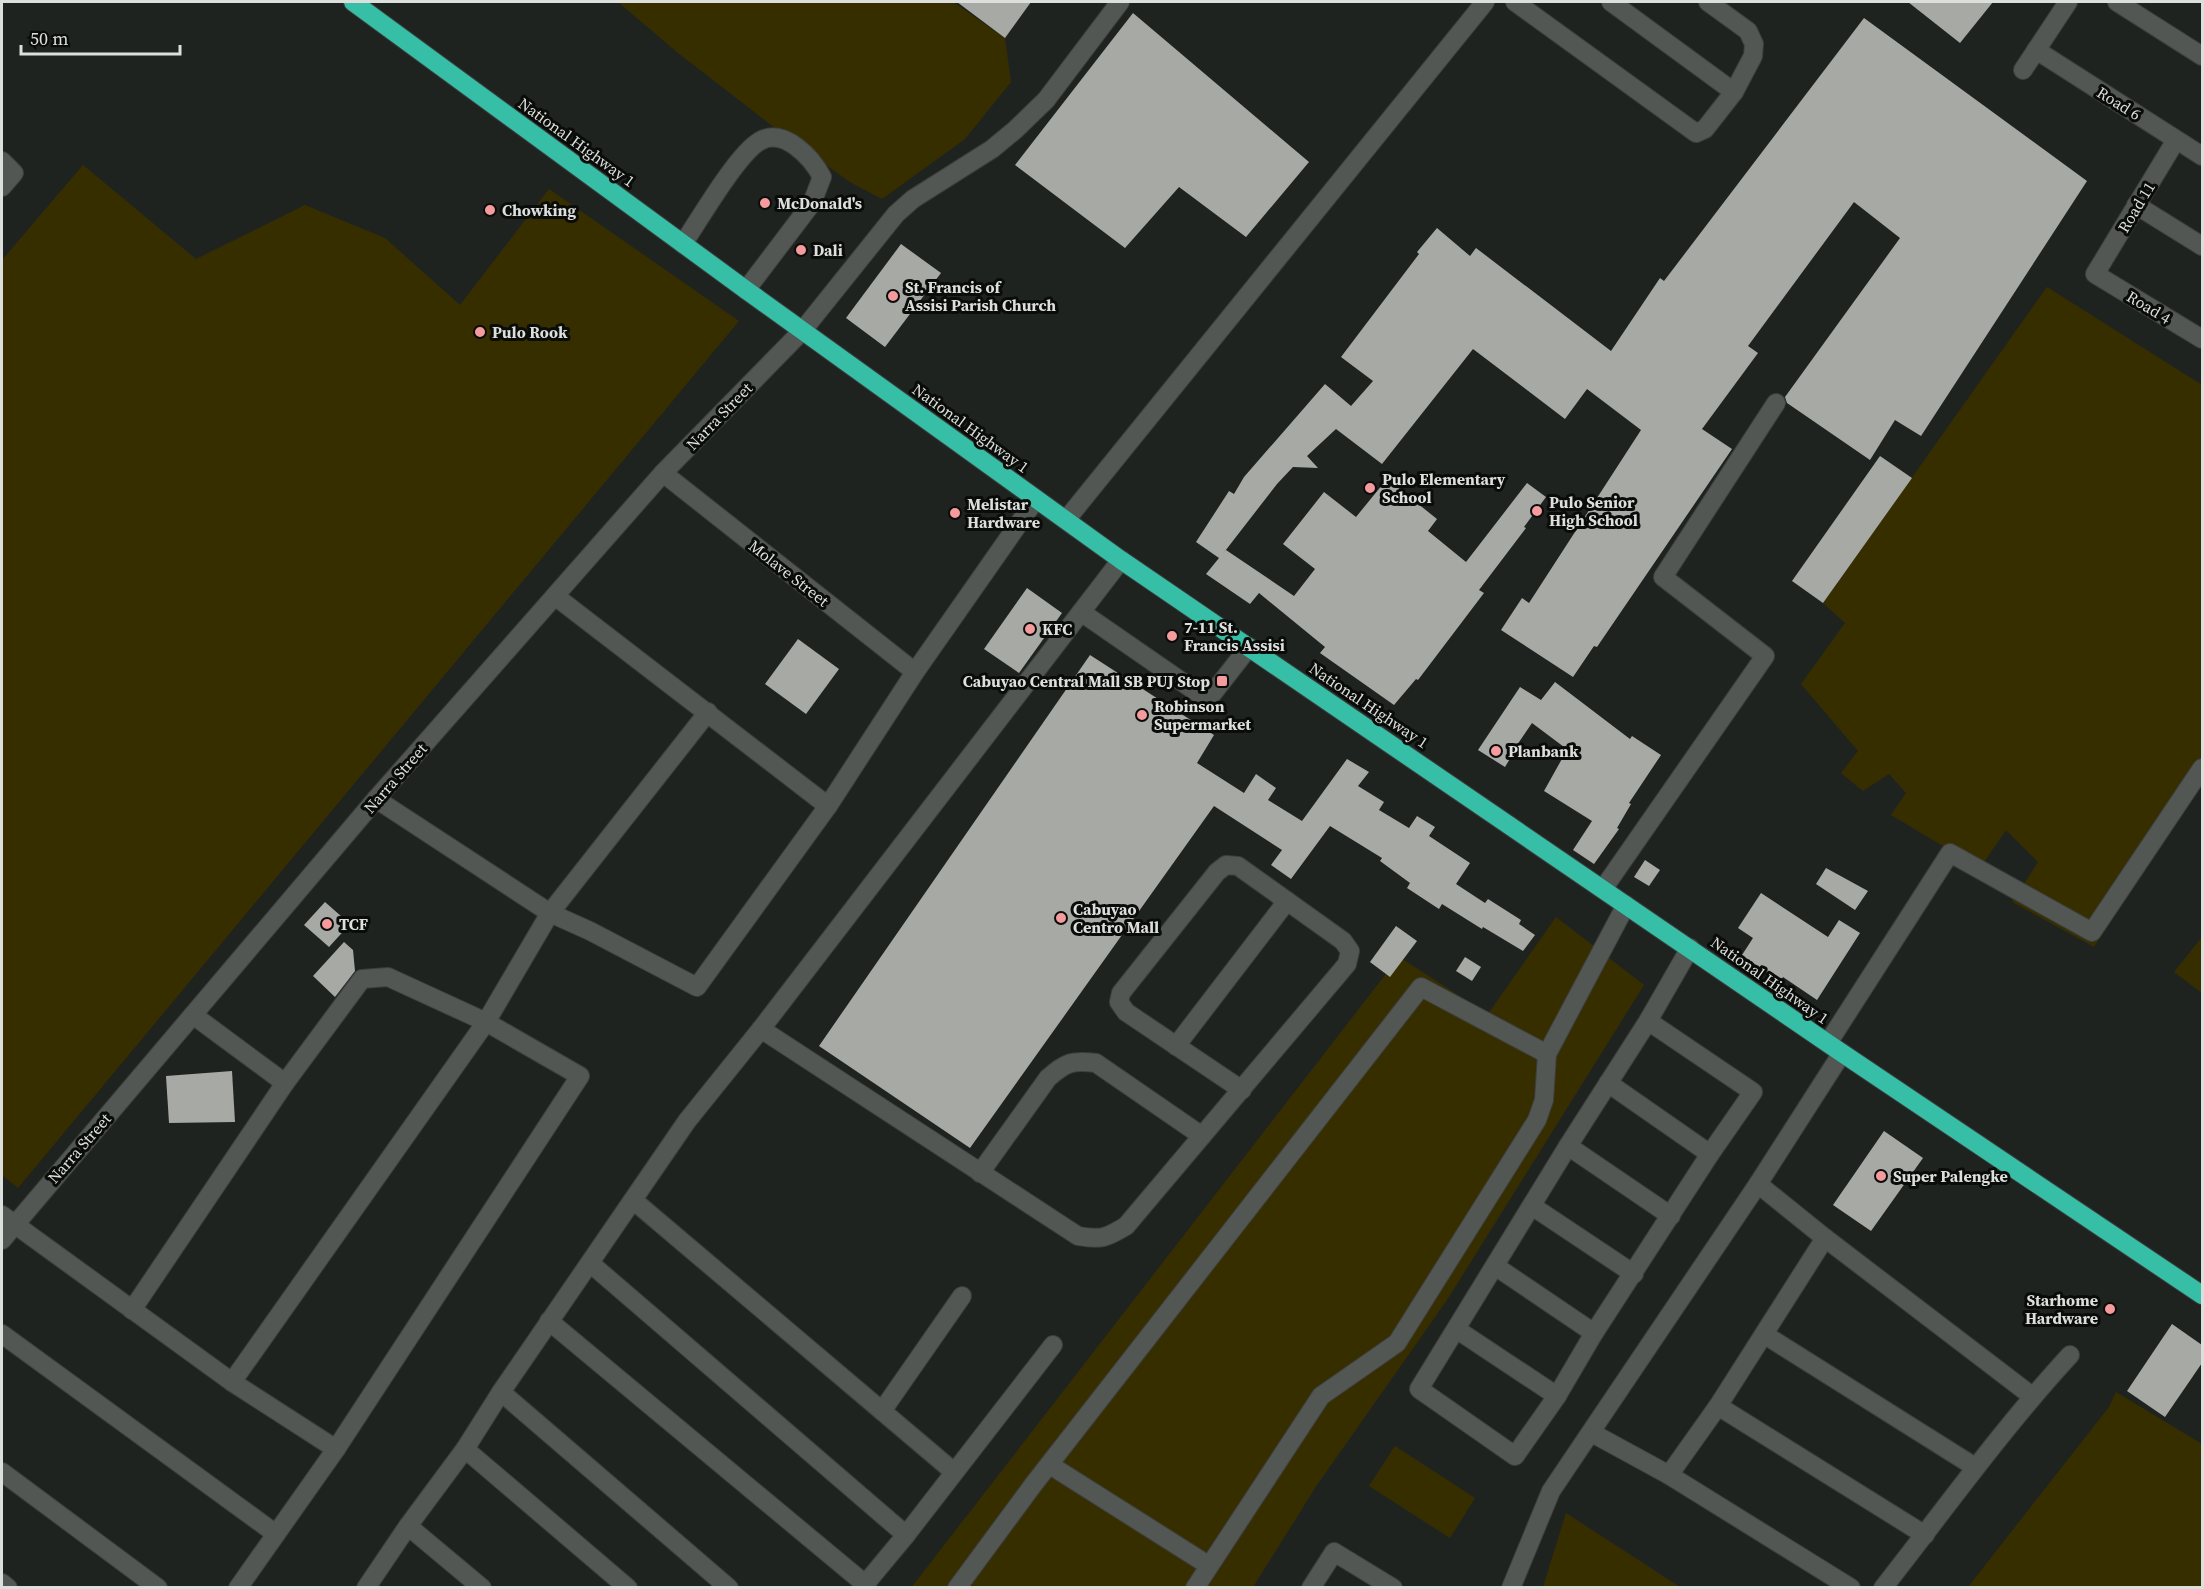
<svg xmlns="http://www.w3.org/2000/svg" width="2204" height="1589" font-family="'Source Serif 4',serif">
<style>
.green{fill:#372e00}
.building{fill:#a7a9a4}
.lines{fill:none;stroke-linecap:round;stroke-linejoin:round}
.minor-casing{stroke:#3c3f3d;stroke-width:20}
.highway-casing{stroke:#3c3f3d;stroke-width:20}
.minor{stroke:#535754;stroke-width:18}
.highway{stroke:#36bfa6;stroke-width:18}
.poi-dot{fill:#f59b9d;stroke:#0a0c0a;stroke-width:2}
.labels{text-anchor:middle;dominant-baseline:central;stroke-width:6;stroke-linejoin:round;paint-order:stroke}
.street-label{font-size:16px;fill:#dddfdd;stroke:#0a0c0a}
.poi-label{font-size:16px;font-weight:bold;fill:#dddfdd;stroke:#0a0c0a;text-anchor:start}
</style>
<rect width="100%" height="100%" fill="#1f2320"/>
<!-- green -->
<g class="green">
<path d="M618,2H953L1005,38L1011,82L965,139L882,199L850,182L784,135L678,53Z"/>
<path d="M83,165L196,259L305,205L385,238L460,305L549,189L739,321L18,1188L2,1175V260Z"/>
<path d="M2047,287L2202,385V779L2094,947L2012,902L2038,862L2006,830L1980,868L1891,815L1906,793L1889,774L1863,791L1841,773L1858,751L1801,684L1845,623L1823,603Z"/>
<path d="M1556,917L1644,985L1447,1300L1317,1485L1253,1587L911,1588L1399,957L1488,1014Z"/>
<path d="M2202,937V993L2174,972Z"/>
<path d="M2116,1392L2202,1444V1587H1968L2109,1407Z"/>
<path d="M1395,1446L1475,1498L1450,1538L1369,1486Z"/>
<path d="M1566,1513L1680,1587H1543Z"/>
</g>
<!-- building -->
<g class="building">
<path d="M957,2H1031L1005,38Z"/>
<path d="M1908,2H1993L1960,43Z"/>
<path d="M1133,13L1309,162L1246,237L1179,187L1125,248L1015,165Z"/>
<path d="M1864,18L2087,181L1921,436L1895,420L1870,460L1787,403L1785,397L1900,238L1854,202L1748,346L1758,353L1702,429L1732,449L1597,647L1594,646L1573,677L1501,630L1522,598L1529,603L1641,430L1587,389L1565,419L1473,349L1382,464L1336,429L1307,456L1318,468L1293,467L1277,484L1222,555L1226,550L1294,596L1315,569L1283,544L1324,492L1356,517L1387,479L1437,519L1428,531L1466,562L1527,483L1546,497L1524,527L1526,528L1479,590L1484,593L1418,680L1416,679L1394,705L1320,653L1325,647L1259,593L1250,604L1206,574L1219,558L1196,542L1229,491L1234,494L1244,477L1325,384L1351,406L1373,381L1341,357L1419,254L1417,252L1437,228L1470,256L1476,248L1611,351L1660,278L1664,281Z"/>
<path d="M901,244L941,273L885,347L846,318Z"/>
<path d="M1880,456L1912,478L1823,603L1792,581Z"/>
<path d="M1027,588L1062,613L1019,673L984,649Z"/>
<path d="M798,639L839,669L806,714L765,684Z"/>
<path d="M1090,655L1214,735L1197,763L1244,793L1256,774L1276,788L1268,800L1302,821L1347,759L1369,772L1358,786L1384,802L1379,810L1409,828L1417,816L1435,827L1429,836L1470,863L1456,884L1485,903L1488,899L1521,920L1519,924L1535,935L1523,951L1483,927L1482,929L1442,904L1439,909L1407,888L1410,883L1380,861L1382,858L1330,826L1291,879L1271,865L1282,850L1214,806L970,1148L819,1046Z"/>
<path d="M1555,682L1630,739L1632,736L1661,755L1629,803L1631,804L1617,828L1619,829L1594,864L1573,850L1592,821L1544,791L1563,757L1559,754L1564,747L1532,723L1513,751L1514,752L1505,767L1478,750L1520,687L1541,700Z"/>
<path d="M1645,860L1660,870L1649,886L1634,877Z"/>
<path d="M1826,868L1868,891L1855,910L1816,884Z"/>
<path d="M1761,893L1828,937L1839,920L1860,933L1817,1000L1783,977L1780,982L1742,955L1753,938L1738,928Z"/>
<path d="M325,902L350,924L329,947L304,925Z"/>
<path d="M1396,926L1417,941L1390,977L1370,962Z"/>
<path d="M344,942L353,950L355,971L335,997L313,976Z"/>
<path d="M1465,957L1481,967L1472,981L1456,971Z"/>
<path d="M232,1071L235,1122L169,1123L166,1076Z"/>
<path d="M1884,1131L1923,1158L1871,1231L1833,1205Z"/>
<path d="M2172,1324L2202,1345V1363L2165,1417L2127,1391Z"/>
</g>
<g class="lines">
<defs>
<g id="minor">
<path d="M1515,2L1696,133L1705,129L1734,92L1753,56L1754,44L1748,31L1708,2"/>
<path d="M1611,2L1734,92"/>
<path d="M2117,2L2202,56"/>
<path d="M2036,50L2202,156"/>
<path d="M2023,70L2068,2"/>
<path d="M2176,140L2095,274L2202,339"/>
<path d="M2,161L14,173L2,187"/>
<path d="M2136,205L2202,246"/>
<path d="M683,244C699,220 738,153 760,141C784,127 812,158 822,177L812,203L746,290"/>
<path d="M663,473L915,672"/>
<path d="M1066,520L1485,2"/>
<path d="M555,596L828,806"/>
<path d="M1081,612L1201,695L1206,697L1213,693L1249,647"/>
<path d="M376,799L550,913L590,931L697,987L828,806L915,672L1036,499"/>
<path d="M1603,889L1765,656L1663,577L1776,403"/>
<path d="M193,1015L285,1083"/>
<path d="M1648,1021L1753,1092L1710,1154L1594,1333L1557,1396L1515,1456L1419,1389L1568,1146L1648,1021L1690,948"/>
<path d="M761,1029L1078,1236C1102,1240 1106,1238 1126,1226L1347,964L1350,951L1343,941L1238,866L1226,865L1217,872L1121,993L1119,1002L1126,1012L1242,1090"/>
<path d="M1828,1043L1950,853L2092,932L2202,768"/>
<path d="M1176,1046L1287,901"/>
<path d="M1547,1054L1626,905"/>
<path d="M1608,1083L1710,1154"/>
<path d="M1568,1146L1671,1216"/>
<path d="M980,1173L1048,1078C1066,1062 1073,1060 1096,1063L1202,1136"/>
<path d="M1758,1184L1825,1238L2032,1396"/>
<path d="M633,1200L954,1472"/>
<path d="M1532,1206L1634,1274"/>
<path d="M2,1215L232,1382L336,1449"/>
<path d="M2,1240L376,799L663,473L803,330L896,214L913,199L992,149L1015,130L1046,100L1120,2"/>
<path d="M590,1263L906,1535"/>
<path d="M1495,1266L1594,1333"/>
<path d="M132,1310L285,1083L362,979L388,977L486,1022L580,1076L336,1449L238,1588"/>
<path d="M549,1321L865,1584"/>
<path d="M1456,1329L1557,1396"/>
<path d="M2,1334L276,1534"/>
<path d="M1765,1335L1975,1467"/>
<path d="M232,1382L486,1022L550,913L708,712"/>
<path d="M501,1392L729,1588"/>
<path d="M1718,1406L1925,1535"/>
<path d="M882,1411L962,1296"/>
<path d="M1592,1433L1669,1475L1851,1588"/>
<path d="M465,1449L628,1588"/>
<path d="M1050,1465L1208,1565"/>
<path d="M2,1472L158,1588"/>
<path d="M1669,1475L1718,1406L1825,1238"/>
<path d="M408,1526L482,1588"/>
<path d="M2,1583L8,1588"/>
<path d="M366,1588L408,1526L465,1449L501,1392L687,1121L761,1029L1121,560"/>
<path d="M862,1588L906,1535L1053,1345"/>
<path d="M957,1588L1033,1485L1421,987L1547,1054L1544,1100L1537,1120L1397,1343L1321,1396L1195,1588"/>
<path d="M1311,1588L1334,1552L1393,1588"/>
<path d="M1511,1588L1551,1491L1758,1184L1842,1053"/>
<path d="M1883,1588C1945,1509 2002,1429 2070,1355"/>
</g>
<path id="highway" d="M353,2L746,290L1121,560L1842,1053L2202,1295"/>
</defs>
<!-- minor casing -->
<use href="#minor" class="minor-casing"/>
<!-- highway casing -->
<use href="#highway" class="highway-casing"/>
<!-- minor -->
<use href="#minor" class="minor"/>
<!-- highway -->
<use href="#highway" class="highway"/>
</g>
<!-- markers -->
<g class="poi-dot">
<circle cx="765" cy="203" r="6"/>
<circle cx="490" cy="210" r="6"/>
<circle cx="801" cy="250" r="6"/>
<circle cx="893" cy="296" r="6"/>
<circle cx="480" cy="332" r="6"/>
<circle cx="1370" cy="488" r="6"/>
<circle cx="1537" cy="511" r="6"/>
<circle cx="955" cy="513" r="6"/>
<circle cx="1030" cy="629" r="6"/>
<circle cx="1172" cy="636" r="6"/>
<rect x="1216" y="675" width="12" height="12" rx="3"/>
<circle cx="1142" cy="715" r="6"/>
<circle cx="1496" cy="751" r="6"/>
<circle cx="1061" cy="918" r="6"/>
<circle cx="327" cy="924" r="6"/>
<circle cx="1881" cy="1176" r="6"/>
<circle cx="2110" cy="1309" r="6"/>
</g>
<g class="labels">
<!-- street labels -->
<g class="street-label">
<text transform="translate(2119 103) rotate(32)">Road 6</text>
<text transform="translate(577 142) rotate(36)">National Highway 1</text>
<text transform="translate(2136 207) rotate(-59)">Road 11</text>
<text transform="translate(2149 307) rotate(31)">Road 4</text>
<text transform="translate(719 416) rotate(-46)">Narra Street</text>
<text transform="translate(971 428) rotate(36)">National Highway 1</text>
<text transform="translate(789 573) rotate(38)">Molave Street</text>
<text transform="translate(1369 705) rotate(34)">National Highway 1</text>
<text transform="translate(395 778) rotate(-49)">Narra Street</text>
<text transform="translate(1770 980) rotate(35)">National Highway 1</text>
<text transform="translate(79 1148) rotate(-49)">Narra Street</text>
</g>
<!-- poi labels -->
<g class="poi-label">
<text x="777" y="203">McDonald's</text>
<text x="502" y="210">Chowking</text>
<text x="813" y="250">Dali</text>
<text x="905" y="287">St. Francis of<tspan x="905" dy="18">Assisi Parish Church</tspan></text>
<text x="492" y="332">Pulo Rook</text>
<text x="1382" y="479">Pulo Elementary<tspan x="1382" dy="18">School</tspan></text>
<text x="1549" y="502">Pulo Senior<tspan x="1549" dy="18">High School</tspan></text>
<text x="967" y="504">Melistar<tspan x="967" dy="18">Hardware</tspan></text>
<text x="1184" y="627">7-11 St.<tspan x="1184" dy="18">Francis Assisi</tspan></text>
<text x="1042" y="629">KFC</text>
<text x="1210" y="681" text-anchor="end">Cabuyao Central Mall SB PUJ Stop</text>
<text x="1154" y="706">Robinson<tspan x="1154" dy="18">Supermarket</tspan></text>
<text x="1508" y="751">Planbank</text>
<text x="1073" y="909">Cabuyao<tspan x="1073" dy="18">Centro Mall</tspan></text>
<text x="339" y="924">TCF</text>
<text x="1893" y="1176">Super Palengke</text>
<text x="2098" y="1300" text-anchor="end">Starhome<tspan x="2098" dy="18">Hardware</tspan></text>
</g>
</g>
<!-- border -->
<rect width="2204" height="1589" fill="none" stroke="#dddfdd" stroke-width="6"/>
<!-- scale -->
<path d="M21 45v9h159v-9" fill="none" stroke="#dddfdd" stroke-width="3"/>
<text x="30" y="45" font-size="18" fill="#dddfdd" stroke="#0a0c0a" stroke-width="4.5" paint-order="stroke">50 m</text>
</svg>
